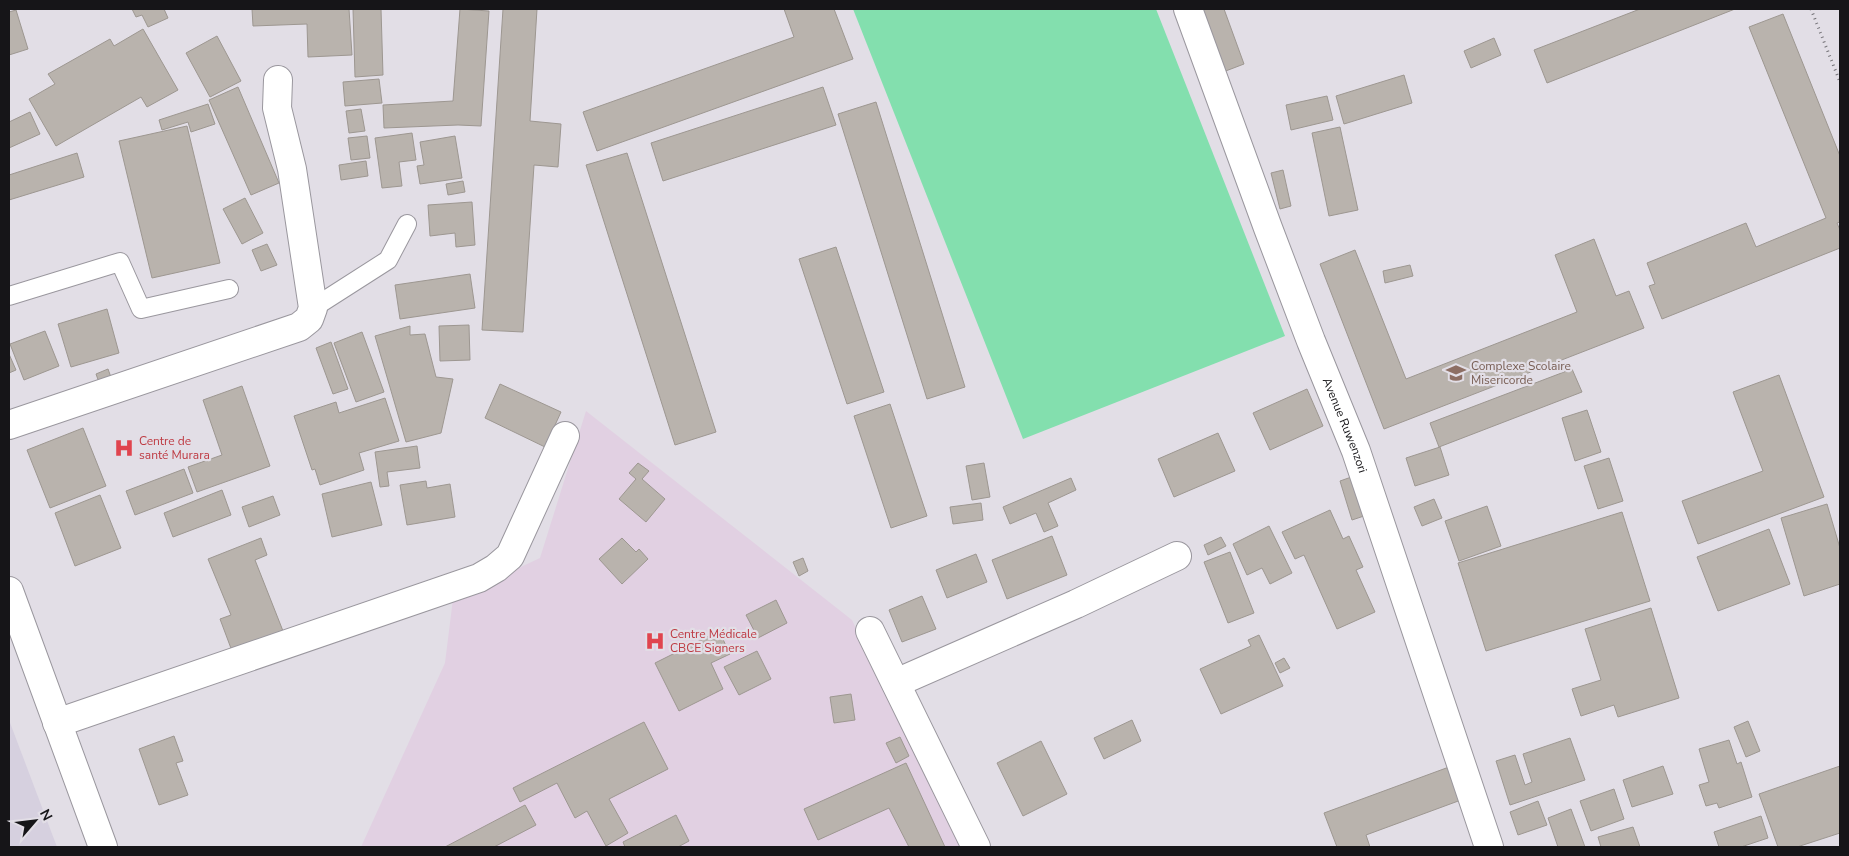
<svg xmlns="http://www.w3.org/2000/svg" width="1849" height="856" font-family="'Nunito Sans',sans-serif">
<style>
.built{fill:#d6d0df}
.medical{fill:#e1d0e2}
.green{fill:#83dfae}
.building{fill:#b9b3ad;stroke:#9d9791}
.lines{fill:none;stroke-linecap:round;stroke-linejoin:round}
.service-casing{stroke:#9a979e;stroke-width:20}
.minor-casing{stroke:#9a979e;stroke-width:30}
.trunk-casing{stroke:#9a979e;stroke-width:30}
.path{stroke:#757378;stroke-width:3;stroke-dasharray:1 4;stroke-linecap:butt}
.service{stroke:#fff;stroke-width:18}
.minor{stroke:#fff;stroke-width:28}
.trunk{stroke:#fff;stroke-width:28}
.labels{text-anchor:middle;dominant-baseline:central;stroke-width:4.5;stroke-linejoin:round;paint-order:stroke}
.education-label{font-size:12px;fill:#785e54;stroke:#e2dee6;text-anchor:start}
.street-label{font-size:12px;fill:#161518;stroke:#e2dee6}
.health-label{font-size:12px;fill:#be3a42;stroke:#e2dee6;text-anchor:start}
</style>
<rect width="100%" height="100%" fill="#e2dee6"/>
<!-- built -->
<path class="built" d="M9,720L57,847H9Z"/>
<!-- medical -->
<path class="medical" d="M586,411L852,620L962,847H361L445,663L453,599L540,558Z"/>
<!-- green -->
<path class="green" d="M853,9H1156L1285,336L1023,439Z"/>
<!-- building -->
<g class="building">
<path d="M132,9H164L168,18L148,27L142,15L136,17Z"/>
<path d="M252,9H349L352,55L308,57L307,24L253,26Z"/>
<path d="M353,9H381L383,75L355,77Z"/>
<path d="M460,9L489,11L481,126L458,125L384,128L383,105L453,101Z"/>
<path d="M503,9H537L530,121L561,124L558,167L534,165L523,332L482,330Z"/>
<path d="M784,9H834L853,59L597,151L583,112L794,37Z"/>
<path d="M1200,9H1224L1244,64L1223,72Z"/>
<path d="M1640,9H1735L1547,83L1534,50Z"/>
<path d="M16,10L28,49L9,55V12Z"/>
<path d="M1783,14L1840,156V222L1837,223L1840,230V248L1662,319L1649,286L1655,284L1647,263L1746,223L1756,247L1826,218L1749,27Z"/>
<path d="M143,29L178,90L147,107L141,97L56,146L29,99L55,84L48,74L110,39L114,46Z"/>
<path d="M217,36L241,81L210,97L186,53Z"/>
<path d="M1494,38L1501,55L1471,68L1464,51Z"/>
<path d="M1404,75L1412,103L1344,124L1336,96Z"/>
<path d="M379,79L382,103L345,106L343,82Z"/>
<path d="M238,87L279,183L251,195L209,100Z"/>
<path d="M823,87L836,125L663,181L651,143Z"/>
<path d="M1327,96L1333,120L1291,130L1286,105Z"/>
<path d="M876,102L965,387L927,399L838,114Z"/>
<path d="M208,104L215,124L191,132L188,122L162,130L159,120Z"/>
<path d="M361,109L365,131L349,133L346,111Z"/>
<path d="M30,112L40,134L9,148V122Z"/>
<path d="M187,126L220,263L152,278L119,141Z"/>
<path d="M1340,127L1358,210L1329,216L1312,133Z"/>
<path d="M412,133L416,160L399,162L402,186L382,188L375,138Z"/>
<path d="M367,136L370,158L351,160L348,138Z"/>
<path d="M455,136L462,178L420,184L417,166L424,165L420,142Z"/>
<path d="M77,153L84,177L9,200V175Z"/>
<path d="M627,153L716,432L675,445L586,165Z"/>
<path d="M366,161L368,176L341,180L339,165Z"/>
<path d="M1283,170L1291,206L1280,209L1271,173Z"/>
<path d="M463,181L465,192L448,195L446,184Z"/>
<path d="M245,198L263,233L242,244L223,209Z"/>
<path d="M472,202L475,245L456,247L455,233L430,236L428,205Z"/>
<path d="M1594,239L1616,296L1629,291L1644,328L1384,429L1320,264L1355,250L1406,379L1577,312L1555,255Z"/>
<path d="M267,244L277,265L261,271L252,250Z"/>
<path d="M836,247L884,392L847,404L799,259Z"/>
<path d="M1410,265L1413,276L1385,283L1383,271Z"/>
<path d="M470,274L475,308L400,319L395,285Z"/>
<path d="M107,309L119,353L71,367L58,324Z"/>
<path d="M469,325L470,360L440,361L439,326Z"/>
<path d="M410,326V335L425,334L436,377L453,379L441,433L406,442L375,336Z"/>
<path d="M45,331L59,366L24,380L10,344Z"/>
<path d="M362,332L384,392L356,402L334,343Z"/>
<path d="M331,342L348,389L333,394L316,348Z"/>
<path d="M9,354L16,370L9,373Z"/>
<path d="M108,369L112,380L100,385L96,374Z"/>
<path d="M1572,369L1582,392L1439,447L1430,423Z"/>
<path d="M1779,375L1824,497L1698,544L1682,501L1763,471L1733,392Z"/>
<path d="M500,384L561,412L545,447L485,418Z"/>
<path d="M242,386L270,466L197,492L188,467L222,455L203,400Z"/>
<path d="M1307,389L1323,426L1270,450L1253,413Z"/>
<path d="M385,398L399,441L359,453L364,470L320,485L315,469L312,470L294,416L336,402L339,413Z"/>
<path d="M890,404L927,516L891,528L854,416Z"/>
<path d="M1587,410L1601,452L1575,461L1562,418Z"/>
<path d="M83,428L106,486L50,508L27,450Z"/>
<path d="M1218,433L1235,471L1174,497L1158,459Z"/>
<path d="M417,446L420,468L387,472L389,486L380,487L375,452Z"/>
<path d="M1440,447L1449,475L1415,486L1406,458Z"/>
<path d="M1609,458L1623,501L1598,509L1584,466Z"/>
<path d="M638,463L649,471L642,479L665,499L646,522L619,499L636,479L629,473Z"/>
<path d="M984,463L990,497L972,500L966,466Z"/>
<path d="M184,469L193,493L135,515L126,491Z"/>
<path d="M1357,475L1370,514L1352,520L1340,481Z"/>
<path d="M1071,478L1076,490L1048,503L1058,526L1044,532L1036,513L1010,524L1003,507Z"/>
<path d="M426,481L427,488L450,484L455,517L407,525L400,485Z"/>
<path d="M371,482L382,525L332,537L322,494Z"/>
<path d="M222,490L231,515L173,537L164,513Z"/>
<path d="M100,495L121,548L75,566L55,513Z"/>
<path d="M273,496L280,515L249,527L242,507Z"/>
<path d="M1434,499L1442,518L1422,526L1414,507Z"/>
<path d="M981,503L983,520L953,524L950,507Z"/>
<path d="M1827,504L1840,548V584L1804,596L1781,518Z"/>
<path d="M1487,506L1501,546L1459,561L1445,521Z"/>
<path d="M1330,510L1343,539L1349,536L1363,567L1356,570L1375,612L1337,629L1304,555L1295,559L1282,532Z"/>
<path d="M1622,512L1650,601L1486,651L1458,563Z"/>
<path d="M1269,526L1292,573L1270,584L1262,568L1247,575L1233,544Z"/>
<path d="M1769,529L1790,584L1718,611L1697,557Z"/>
<path d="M1052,536L1067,575L1007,599L992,560Z"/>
<path d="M1221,537L1226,546L1208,555L1204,545Z"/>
<path d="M261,538L267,555L255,560L283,631L232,651L220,619L231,615L208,559Z"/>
<path d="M622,538L636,552L639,549L648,559L622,584L599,559Z"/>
<path d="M1230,552L1254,613L1228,623L1204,562Z"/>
<path d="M976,554L987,582L947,598L936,570Z"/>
<path d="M803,558L808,571L799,576L793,562Z"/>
<path d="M922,596L936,629L902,642L889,610Z"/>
<path d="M776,600L787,623L758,638L746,615Z"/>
<path d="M1651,608L1679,698L1618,717L1614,705L1581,716L1572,689L1601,680L1585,629Z"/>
<path d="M719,631L730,654L711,663L723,689L679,711L655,663Z"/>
<path d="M1259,635L1283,686L1221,714L1200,669L1251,646L1248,640Z"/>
<path d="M757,651L771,679L739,695L724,667Z"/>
<path d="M1284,658L1290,668L1280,673L1275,663Z"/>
<path d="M851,694L855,720L834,723L830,697Z"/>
<path d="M1132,720L1141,741L1104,759L1094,738Z"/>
<path d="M1748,721L1760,751L1746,757L1734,727Z"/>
<path d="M644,722L668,769L609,799L628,833L606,846L587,811L575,818L557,783L520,802L513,788Z"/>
<path d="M174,736L183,761L176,763L188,795L159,805L139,749Z"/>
<path d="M900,737L909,756L896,763L886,743Z"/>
<path d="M1570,738L1585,780L1510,805L1496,761L1515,755L1525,785L1532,782L1523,754Z"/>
<path d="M1729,740L1737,764L1741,762L1752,797L1719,808L1717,803L1706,806L1699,785L1709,782L1699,749Z"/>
<path d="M1041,741L1067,794L1023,816L997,763Z"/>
<path d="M906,763L945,847H909L889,808L818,840L804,809Z"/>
<path d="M1663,766L1673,794L1632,807L1623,780Z"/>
<path d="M1840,766V833L1797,847H1778L1759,794Z"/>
<path d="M1449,767L1461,800L1366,835L1370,847H1337L1324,813Z"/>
<path d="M1614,789L1624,819L1591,831L1580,801Z"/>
<path d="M1538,801L1547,825L1518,835L1510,812Z"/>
<path d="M525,805L536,825L494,847H445Z"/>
<path d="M1571,809L1585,847H1558L1548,818Z"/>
<path d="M676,815L689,841L678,847H625L623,842Z"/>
<path d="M1761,816L1768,838L1741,847H1719L1714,832Z"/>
<path d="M1633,827L1640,847H1601L1598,837Z"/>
</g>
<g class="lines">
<defs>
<g id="service">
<path d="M9,296L120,262L141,309L229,289"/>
<path d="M313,308L388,260L407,224"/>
</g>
<g id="minor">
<path id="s1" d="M1188,9L1268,228L1311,341L1356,451L1489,847"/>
<path d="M9,425L299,327L309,319L313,308L292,169L277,108L278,80"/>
<path d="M870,631L976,847"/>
<path d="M896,683L1076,604L1177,556"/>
<path d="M57,723L479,578L496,568L510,556L565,436"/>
</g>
<path id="trunk" d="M9,591L103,847"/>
</defs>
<!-- service casing -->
<use href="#service" class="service-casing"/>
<!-- minor casing -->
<use href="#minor" class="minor-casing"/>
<!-- trunk casing -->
<use href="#trunk" class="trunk-casing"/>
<!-- path -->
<path class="path" d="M1811,9L1840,82"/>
<!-- service -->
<use href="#service" class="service"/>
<!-- minor -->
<use href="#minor" class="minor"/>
<!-- trunk -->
<use href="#trunk" class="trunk"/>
</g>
<!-- icons -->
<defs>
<symbol id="school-bare" viewBox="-9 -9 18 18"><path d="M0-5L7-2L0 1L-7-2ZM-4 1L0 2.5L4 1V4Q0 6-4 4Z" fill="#8d6e63" stroke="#e2dee6" stroke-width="2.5" paint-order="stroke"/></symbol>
<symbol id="hospital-bare" viewBox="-9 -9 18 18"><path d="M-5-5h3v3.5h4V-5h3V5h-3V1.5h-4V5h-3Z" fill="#e0444e" stroke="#e2dee6" stroke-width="2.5" paint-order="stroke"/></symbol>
</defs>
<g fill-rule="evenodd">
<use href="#school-bare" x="1442" y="359" width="28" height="28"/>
<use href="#hospital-bare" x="110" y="434" width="28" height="28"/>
<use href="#hospital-bare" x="641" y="627" width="28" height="28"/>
</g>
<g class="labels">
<!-- education labels -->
<g class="education-label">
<text x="1471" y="366">Complexe Scolaire<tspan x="1471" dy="14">Misericorde</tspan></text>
</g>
<!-- street labels -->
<g class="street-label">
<text stroke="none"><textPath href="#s1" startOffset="445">Avenue Ruwenzori</textPath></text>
</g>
<!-- health labels -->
<g class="health-label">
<text x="139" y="441">Centre de<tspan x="139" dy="14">santé Murara</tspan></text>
<text x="670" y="634">Centre Médicale<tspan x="670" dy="14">CBCE Signers</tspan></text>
</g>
</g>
<!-- border -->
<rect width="1849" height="856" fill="none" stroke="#161518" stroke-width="20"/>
<!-- north arrow -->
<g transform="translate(35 821) rotate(62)" stroke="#e2dee6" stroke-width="4" paint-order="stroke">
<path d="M0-4L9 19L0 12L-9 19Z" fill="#161518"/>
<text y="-8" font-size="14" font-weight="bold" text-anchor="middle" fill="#161518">N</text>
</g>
</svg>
